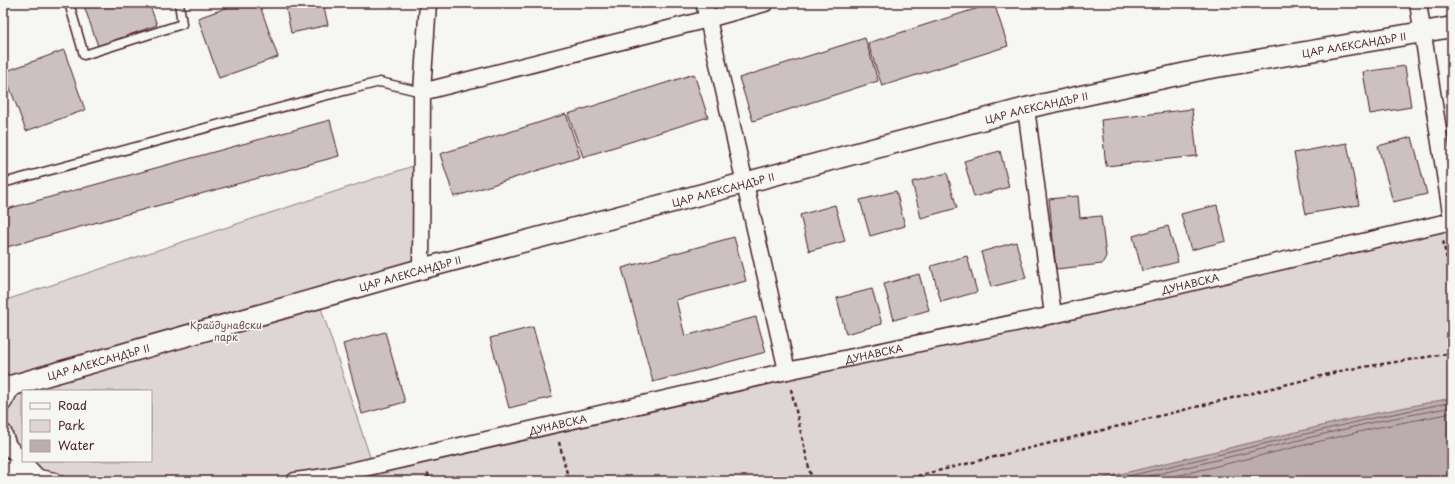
<svg xmlns="http://www.w3.org/2000/svg" width="1455" height="484" font-family="'Playpen Sans',sans-serif">
<style>
.green{fill:#ddd6d5;stroke:#947a80;fill-rule:evenodd}
.water{fill:#bbadae;stroke:#8e747a}
.lines{fill:none;stroke-linecap:round;stroke-linejoin:round}
.shore{stroke:#77585f;stroke-width:1}
.building{fill:#ccc1c0;stroke:#4a1f2b}
.service-casing{stroke:#4a1f2b;stroke-width:11}
.minor-casing{stroke:#4a1f2b;stroke-width:19}
.tertiary-casing{stroke:#4a1f2b;stroke-width:23}
.path{stroke:#4a1f2b;stroke-width:2.5;stroke-dasharray:4 3;stroke-linecap:butt}
.service{stroke:#f6f6f2;stroke-width:8}
.minor{stroke:#f6f6f2;stroke-width:16}
.tertiary{stroke:#f6f6f2;stroke-width:20}
.labels{text-anchor:middle;dominant-baseline:central;stroke-width:3.5;stroke-linejoin:round;paint-order:stroke}
.street-label{font-size:10px;fill:#4a1f2b;stroke:#f6f6f2}
.park-label{font-size:10px;fill:#6f4d56;stroke:#f6f6f2}
</style>
<rect width="100%" height="100%" fill="#f6f6f2"/>
<filter id="ink" filterUnits="userSpaceOnUse"><feTurbulence type="fractalNoise" baseFrequency=".025" numOctaves="2"/><feDisplacementMap in="SourceGraphic" scale="8" xChannelSelector="R" yChannelSelector="G"/><feConvolveMatrix kernelMatrix="1 2 1 2 8 2 1 2 1" color-interpolation-filters="sRGB"/></filter>
<g filter="url(#ink)">
<!-- green -->
<path class="green" d="M422,163L421,269L318,299L373,466L1452,221V398L1372,414L1091,481H3V301ZM23,391H151V461H23Z"/>
<!-- water -->
<path class="water" d="M1452,398V481H1091L1372,414Z"/>
<g class="lines">
<!-- shore -->
<g class="shore">
<path d="M1108,481L1373,418L1452,402"/>
<path d="M1129,481L1374,422L1452,407"/>
<path d="M1155,481L1375,428L1452,413"/>
</g>
</g>
<!-- building -->
<g class="building">
<path d="M83,3H149L157,25L98,46Z"/>
<path d="M240,3H259L278,57L219,78L198,18Z"/>
<path d="M285,3H323L328,25L291,33Z"/>
<path d="M994,3L1008,46L882,86L868,43Z"/>
<path d="M865,38L878,81L753,121L739,78Z"/>
<path d="M64,50L85,110L26,131L4,72Z"/>
<path d="M1405,66L1411,107L1370,114L1363,72Z"/>
<path d="M694,74L708,117L583,157L568,114Z"/>
<path d="M1192,109L1197,156L1106,166L1101,120Z"/>
<path d="M566,114L580,157L454,197L440,154Z"/>
<path d="M330,120L339,156L3,248V210Z"/>
<path d="M1412,137L1427,194L1393,202L1378,146Z"/>
<path d="M1347,143L1359,205L1306,214L1294,153Z"/>
<path d="M1000,151L1009,187L974,197L964,161Z"/>
<path d="M947,173L957,208L921,218L912,182Z"/>
<path d="M896,191L905,226L870,236L860,200Z"/>
<path d="M1078,196L1080,218L1101,216L1106,256L1102,264L1056,269L1049,199Z"/>
<path d="M835,205L845,241L809,251L800,215Z"/>
<path d="M1217,205L1226,241L1191,250L1181,214Z"/>
<path d="M1168,226L1178,262L1142,271L1133,236Z"/>
<path d="M734,237L746,281L676,300L685,336L756,317L766,352L653,382L622,268Z"/>
<path d="M1016,242L1026,278L991,287L981,252Z"/>
<path d="M967,256L977,292L941,302L931,266Z"/>
<path d="M919,274L929,310L894,320L884,284Z"/>
<path d="M872,289L882,324L846,334L837,298Z"/>
<path d="M533,327L552,397L509,408L490,338Z"/>
<path d="M385,332L405,402L362,414L343,344Z"/>
</g>
<g class="lines">
<defs>
<g id="service">
<path d="M69,3L84,55L182,24L179,3"/>
<path d="M3,183L316,98L380,82L422,92"/>
</g>
<g id="minor">
<path d="M765,3L708,19L787,371"/>
<path d="M1418,3L1452,219"/>
<path d="M422,92L708,19L704,3"/>
<path d="M1026,108L1053,315"/>
<path d="M421,269L422,92L428,3"/>
<path d="M3,403L13,385"/>
<path d="M3,432L8,446L38,478"/>
<path d="M3,467L38,478L55,481"/>
<path id="s1" d="M295,481L325,477L787,371L1053,315L1452,221"/>
</g>
<g id="tertiary">
<path id="s2" d="M3,388L421,269L1026,108L1205,69L1452,27"/>
</g>
</defs>
<!-- service casing -->
<use href="#service" class="service-casing"/>
<!-- minor casing -->
<use href="#minor" class="minor-casing"/>
<!-- tertiary casing -->
<use href="#tertiary" class="tertiary-casing"/>
<!-- path -->
<g class="path">
<path d="M1443,241L1452,282"/>
<path d="M791,389L812,481"/>
<path d="M559,442L569,481"/>
<path d="M428,473L429,481"/>
<path d="M897,481L1345,370L1452,353"/>
</g>
<!-- service -->
<use href="#service" class="service"/>
<!-- minor -->
<use href="#minor" class="minor"/>
<!-- tertiary -->
<use href="#tertiary" class="tertiary"/>
</g>
</g>
<g class="labels">
<!-- street labels -->
<g class="street-label">
<text stroke="none"><textPath href="#s2" startOffset="1395">ЦАР АЛЕКСАНДЪР II</textPath></text>
<text stroke="none"><textPath href="#s2" startOffset="1071">ЦАР АЛЕКСАНДЪР II</textPath></text>
<text stroke="none"><textPath href="#s2" startOffset="747">ЦАР АЛЕКСАНДЪР II</textPath></text>
<text stroke="none"><textPath href="#s2" startOffset="423">ЦАР АЛЕКСАНДЪР II</textPath></text>
<text stroke="none"><textPath href="#s1" startOffset="917">ДУНАВСКА</textPath></text>
<text stroke="none"><textPath href="#s1" startOffset="593">ДУНАВСКА</textPath></text>
<text stroke="none"><textPath href="#s2" startOffset="99">ЦАР АЛЕКСАНДЪР II</textPath></text>
<text stroke="none"><textPath href="#s1" startOffset="269">ДУНАВСКА</textPath></text>
</g>
<!-- park labels -->
<g class="park-label">
<text x="226" y="324">Крайдунавски<tspan x="226" dy="12">парк</tspan></text>
</g>
</g>
<!-- margin -->
<rect width="1455" height="484" fill="none" stroke="#f6f6f2" stroke-width="16"/>
<rect x="8" y="8" width="1439" height="468" fill="none" stroke="#4a1f2b" stroke-width="1.5" filter="url(#ink)"/>
<!-- legend -->
<rect x="22" y="390" width="130" height="72" fill="#f6f6f2" stroke="#b1a0a2"/>
<rect x="30" y="403" width="20" height="6" fill="#f6f6f2" stroke="#b1a0a2"/>
<text x="58" y="410" font-size="12" fill="#4a1f2b">Road</text>
<rect x="30" y="420" width="20" height="12" fill="#ddd6d5" stroke="#b1a0a2"/>
<text x="58" y="430" font-size="12" fill="#4a1f2b">Park</text>
<rect x="30" y="440" width="20" height="12" fill="#bbadae" stroke="#b1a0a2"/>
<text x="58" y="450" font-size="12" fill="#4a1f2b">Water</text>
</svg>
